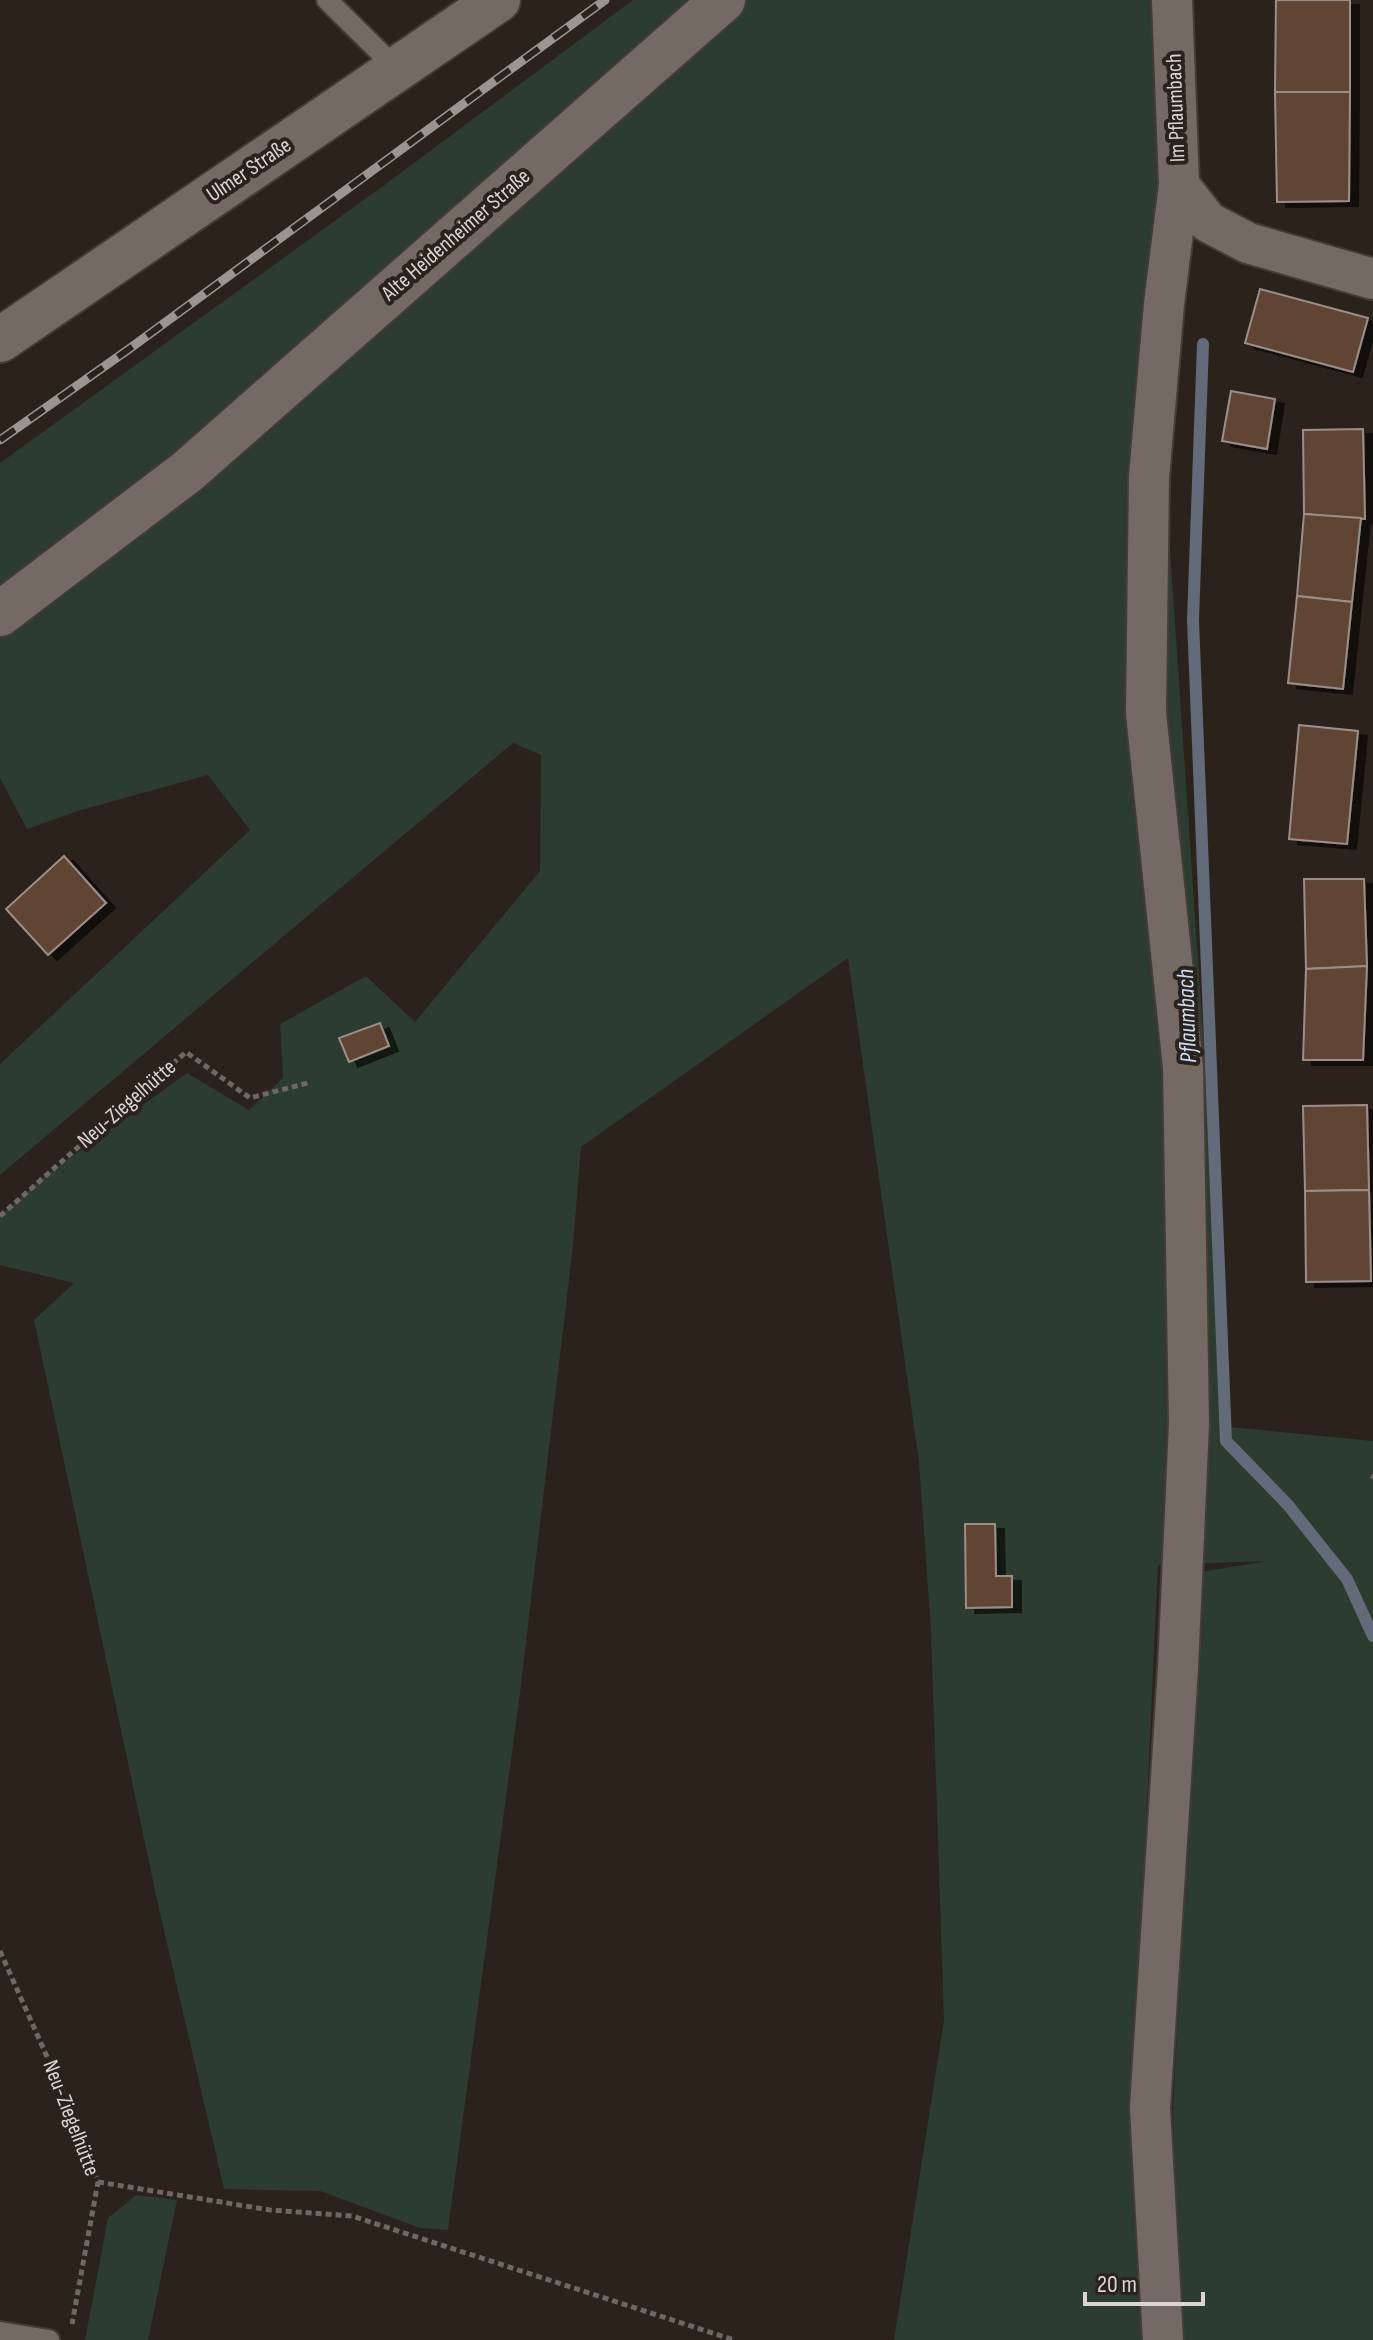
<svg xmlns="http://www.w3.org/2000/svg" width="1373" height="2340" font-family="'Sofia Sans Condensed',sans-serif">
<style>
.green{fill:#2c3c2e}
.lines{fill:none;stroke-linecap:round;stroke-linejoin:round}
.stream{stroke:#636a79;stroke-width:12}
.building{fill:#604436;stroke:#9b8e88;stroke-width:2;filter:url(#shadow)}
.service-casing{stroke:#433c37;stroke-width:24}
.minor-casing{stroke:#433c37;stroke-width:44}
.tertiary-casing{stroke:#433c37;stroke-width:48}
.path{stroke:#6f6862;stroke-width:5;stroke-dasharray:6 4;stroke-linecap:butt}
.service{stroke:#756a63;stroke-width:20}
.minor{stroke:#756a63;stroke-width:40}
.tertiary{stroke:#756a63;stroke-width:44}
.rail-casing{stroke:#9b948f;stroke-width:9}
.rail{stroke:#2a221b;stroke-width:6;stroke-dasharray:18;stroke-linecap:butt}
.labels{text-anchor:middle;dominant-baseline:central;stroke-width:8;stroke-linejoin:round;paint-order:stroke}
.street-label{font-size:22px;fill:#dcd6d2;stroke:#2a221b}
.water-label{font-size:24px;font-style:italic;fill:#cdddfb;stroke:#2a221b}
</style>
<defs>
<filter id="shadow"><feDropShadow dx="9" dy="5" stdDeviation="0" flood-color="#0009"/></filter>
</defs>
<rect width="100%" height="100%" fill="#2a221b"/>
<!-- green -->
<g class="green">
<path d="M633,0H1171L1153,301L1230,1427L1373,1441V2340H1181L1173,2111L1200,1572L1267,1561L1158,1565L1133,2106L1155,2340H894L944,2020L931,1631L919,1462L848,958L581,1147L573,1246L520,1693L448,2230L420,2228L320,2191L224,2189L159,1909L34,1320L74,1283L0,1265V1216L38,1181L187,1073L249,1110L283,1078L280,1024L366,976L415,1022L540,871L541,755L513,743L0,1175V1064L250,830L208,775L81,810L27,829L0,778V463L383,186Z"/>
<path d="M136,2195L177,2200L148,2340H85L108,2218Z"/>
</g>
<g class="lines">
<!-- stream -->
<path class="stream" d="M1203,344L1193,620L1226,1441L1288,1505L1347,1579L1373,1636"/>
</g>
<!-- building -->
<g class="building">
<path d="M1276,0H1350V92H1275Z"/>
<path d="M1275,92H1350L1349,201L1277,202Z"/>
<path d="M1260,289L1368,318L1353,372L1245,343Z"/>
<path d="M1231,391L1275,399L1267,449L1222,441Z"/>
<path d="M1363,429L1365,519L1304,514L1303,430Z"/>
<path d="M1304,514L1361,518L1352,602L1297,596Z"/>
<path d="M1297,596L1352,602L1343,689L1288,683Z"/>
<path d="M1299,725L1358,731L1347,844L1289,839Z"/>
<path d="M64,856L106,903L48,955L6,909Z"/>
<path d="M1304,879H1364L1367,966L1306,969Z"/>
<path d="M1367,966L1363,1060H1303L1306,969Z"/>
<path d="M380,1023L389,1046L349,1062L339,1038Z"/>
<path d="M1367,1105L1369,1190L1305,1191L1303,1106Z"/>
<path d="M1369,1190L1371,1281L1306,1282L1305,1191Z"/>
<path d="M965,1524H995L996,1576H1012V1607L966,1608Z"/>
</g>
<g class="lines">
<defs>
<g id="service">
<path d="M327,0L397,69"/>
<path d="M0,2332L49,2340"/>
</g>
<g id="minor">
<path d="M1172,0L1179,185L1208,222L1248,243L1373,279"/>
<path d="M1163,2340L1150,2108L1178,1668L1189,1424L1183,1067L1146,713L1149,477L1164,304L1179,185"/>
</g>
<g id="tertiary">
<path d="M0,340L498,0"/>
<path d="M0,614L188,471L723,0"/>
</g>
</defs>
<!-- service casing -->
<use href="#service" class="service-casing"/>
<!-- minor casing -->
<use href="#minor" class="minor-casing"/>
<!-- tertiary casing -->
<use href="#tertiary" class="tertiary-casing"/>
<!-- path -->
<g class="path">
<path d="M0,1216L186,1052L250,1098L308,1083"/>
<path d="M1371,1476L1373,1477"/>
<path d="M0,1951L68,2104L98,2182L72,2324"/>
<path d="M98,2182L270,2210L352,2216L734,2340"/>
</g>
<!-- service -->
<use href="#service" class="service"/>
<!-- minor -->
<use href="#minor" class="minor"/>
<!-- tertiary -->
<use href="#tertiary" class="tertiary"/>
<defs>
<path id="rail" d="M0,440L129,349L605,0"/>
</defs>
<!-- rail casing -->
<use href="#rail" class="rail-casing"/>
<!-- rail -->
<use href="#rail" class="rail"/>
</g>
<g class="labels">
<!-- street labels -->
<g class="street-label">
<text transform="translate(1176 108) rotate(-92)">Im Pflaumbach</text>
<text transform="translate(249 170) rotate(-34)">Ulmer Straße</text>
<text transform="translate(456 235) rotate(-41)">Alte Heidenheimer Straße</text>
<text transform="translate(127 1104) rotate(-41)">Neu-Ziegelhütte</text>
<text transform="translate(71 2118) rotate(69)">Neu-Ziegelhütte</text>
</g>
<!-- water labels -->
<g class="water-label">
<text transform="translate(1187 1016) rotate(-92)">Pflaumbach</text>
</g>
</g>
<!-- scale -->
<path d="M1085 2292v12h118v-12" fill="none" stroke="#dcd6d2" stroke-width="4"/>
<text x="1097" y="2292" font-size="24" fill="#dcd6d2" stroke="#2a221b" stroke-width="6" paint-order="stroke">20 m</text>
</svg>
